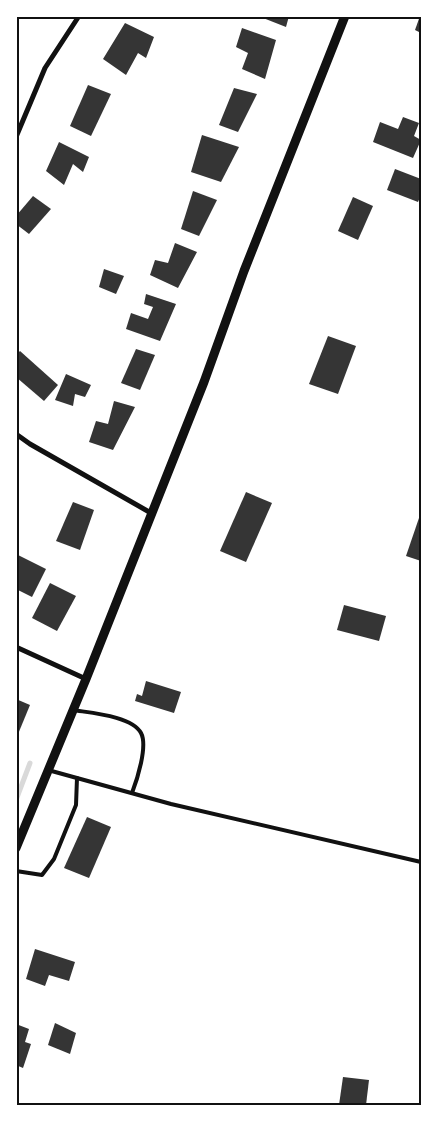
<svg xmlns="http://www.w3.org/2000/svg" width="437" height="1121" font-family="'Fira Sans',sans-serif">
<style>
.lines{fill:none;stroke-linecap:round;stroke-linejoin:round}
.stream{stroke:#d9d9d9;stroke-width:5}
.building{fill:#353535}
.service{stroke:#111;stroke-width:4}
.minor{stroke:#111;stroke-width:5}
.tertiary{stroke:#111;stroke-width:9}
.neatline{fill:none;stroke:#111;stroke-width:2}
</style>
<rect width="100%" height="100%" fill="#fff"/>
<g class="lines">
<!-- stream -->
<path class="stream" d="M16,800L30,763"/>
</g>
<!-- building -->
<g class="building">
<path d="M258,16H289L286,27Z"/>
<path d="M420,16H421V33L415,30Z"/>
<path d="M125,23L154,37L146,58L138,53L126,75L103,59Z"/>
<path d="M242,28L276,40L265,79L242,69L248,53L236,47Z"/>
<path d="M88,85L111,94L91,136L70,126Z"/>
<path d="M234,88L257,94L238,132L219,125Z"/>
<path d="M403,117L419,123L414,136L421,140L413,158L373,142L380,122L398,129Z"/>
<path d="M202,135L239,147L221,182L191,172Z"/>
<path d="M59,142L89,157L83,172L73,164L64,185L46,171Z"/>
<path d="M395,169L421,179V195L418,202L387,190Z"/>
<path d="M193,191L217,200L199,236L181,229Z"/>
<path d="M33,196L51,209L29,234L16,224V216Z"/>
<path d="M353,197L373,206L358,240L338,231Z"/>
<path d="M175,243L197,252L178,288L150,275L155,260L168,263Z"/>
<path d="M104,269L124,276L116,294L99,287Z"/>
<path d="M146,294L176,304L160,341L126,329L131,313L148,319L153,307L144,304Z"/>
<path d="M328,336L356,346L338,394L309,384Z"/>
<path d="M136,349L155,355L140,390L121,383Z"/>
<path d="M20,351L58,385L44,401L16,377V355Z"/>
<path d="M66,374L91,385L85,397L75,394L73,406L55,400Z"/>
<path d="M114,401L135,407L113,450L89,442L96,421L108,424Z"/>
<path d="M246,492L272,503L246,562L220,551Z"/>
<path d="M73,502L94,510L80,550L56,541Z"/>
<path d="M420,515L421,516V561L406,556Z"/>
<path d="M16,554L46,569L32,597L16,589Z"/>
<path d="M50,583L76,596L57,631L32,618Z"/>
<path d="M344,605L386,616L379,641L337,630Z"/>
<path d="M146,681L181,692L174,713L135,701L137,694L142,696Z"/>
<path d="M16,699L30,705L16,739Z"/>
<path d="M87,817L111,827L89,878L64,868Z"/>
<path d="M35,949L75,962L69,981L49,975L45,986L26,979Z"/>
<path d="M55,1023L76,1033L70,1054L48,1045Z"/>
<path d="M16,1024L29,1029L25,1042L31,1044L23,1068L16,1065Z"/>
<path d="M343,1077L369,1080L366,1105H339Z"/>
</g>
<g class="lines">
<!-- service -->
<g class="service">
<path d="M73,710C91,713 132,716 141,733C148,746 137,780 132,793"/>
<path d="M48,770L171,804L421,862"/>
<path d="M16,871L42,875L54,859L76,805L77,778"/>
</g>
<!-- minor -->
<g class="minor">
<path d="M16,137L45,68L79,16"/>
<path d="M16,434L30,444L151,513"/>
<path d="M16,647L86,679"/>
</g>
<!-- tertiary -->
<path class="tertiary" d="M16,848L86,679L204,382L244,271L345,16"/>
</g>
<!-- border -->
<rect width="437" height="1121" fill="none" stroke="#ffffff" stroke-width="35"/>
<rect x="18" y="18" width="402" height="1086" class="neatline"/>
</svg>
